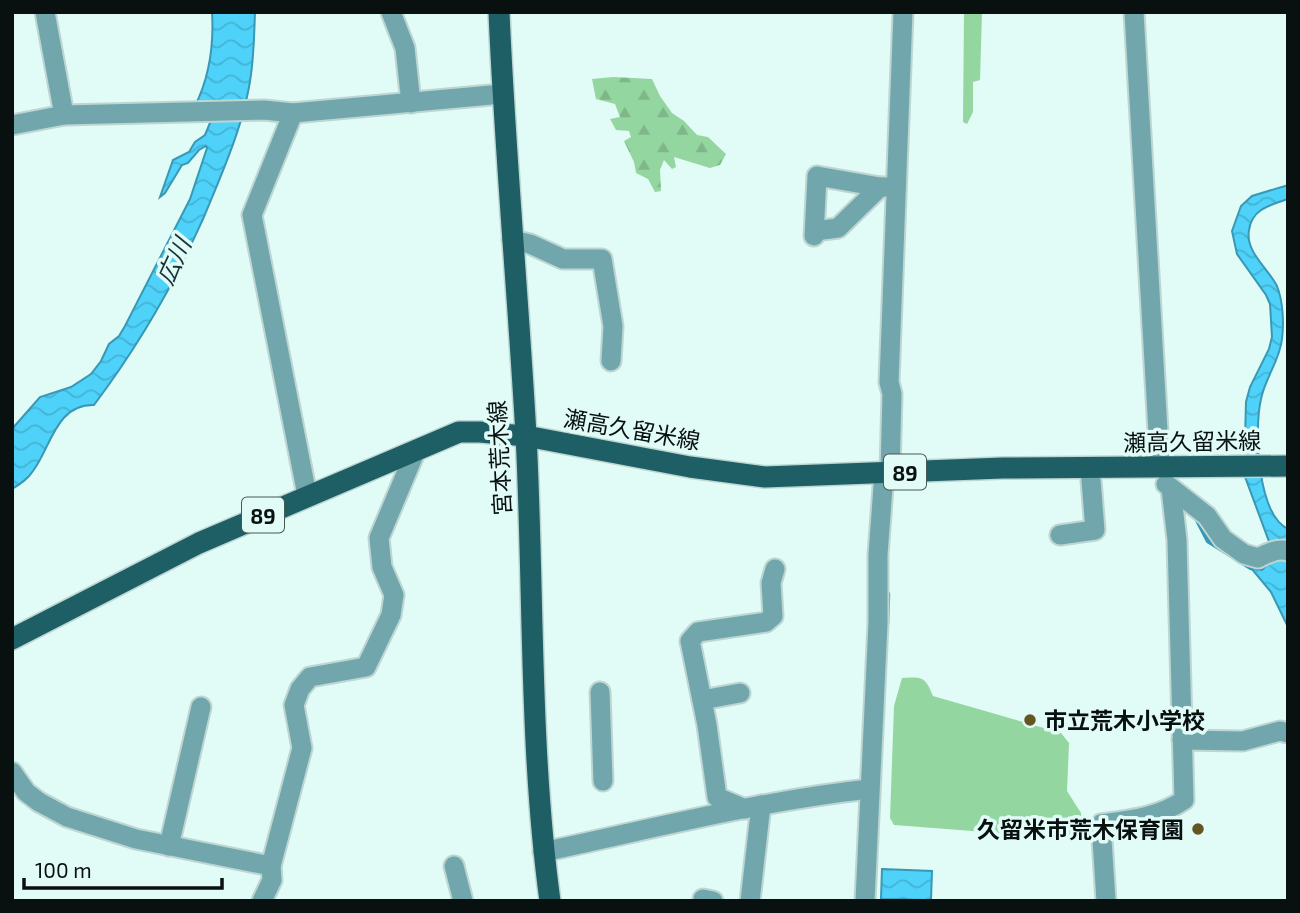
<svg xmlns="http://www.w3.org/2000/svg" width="1300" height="913" font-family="'Exo 2','Noto Sans JP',sans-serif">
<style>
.green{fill:#94d6a0}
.forest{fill:url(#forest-firs)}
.water{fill:url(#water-waves);stroke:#3998b4;stroke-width:2}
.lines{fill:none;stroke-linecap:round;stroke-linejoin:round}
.stream{stroke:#3998b4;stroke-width:4.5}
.minor-casing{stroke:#bed6d2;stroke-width:23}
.major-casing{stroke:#bed6d2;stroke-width:24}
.minor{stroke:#71a7ac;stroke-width:19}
.major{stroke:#1e5f65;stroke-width:21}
.poi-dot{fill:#635623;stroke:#e1fbf7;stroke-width:2.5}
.labels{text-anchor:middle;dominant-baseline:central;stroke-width:7;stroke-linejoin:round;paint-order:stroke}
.shield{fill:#e1fbf7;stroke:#495755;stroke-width:2}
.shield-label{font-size:21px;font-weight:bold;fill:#081110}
.street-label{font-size:23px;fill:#081110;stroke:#e1fbf7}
.poi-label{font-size:23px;font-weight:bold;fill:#081110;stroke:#e1fbf7;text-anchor:start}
.water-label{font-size:24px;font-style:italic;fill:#1a3138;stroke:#e1fbf7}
</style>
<defs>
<pattern id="forest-firs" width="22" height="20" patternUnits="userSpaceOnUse" patternTransform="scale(1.75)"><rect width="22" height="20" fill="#94d6a0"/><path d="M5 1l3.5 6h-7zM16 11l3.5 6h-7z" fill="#7eb789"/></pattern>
<pattern id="water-waves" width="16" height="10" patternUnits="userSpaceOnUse" patternTransform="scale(1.75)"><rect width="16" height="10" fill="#4ed2fa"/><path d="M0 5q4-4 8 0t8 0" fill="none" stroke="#43b3d5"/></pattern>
</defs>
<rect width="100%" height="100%" fill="#e1fbf7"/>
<!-- green -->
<g class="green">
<path d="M964,12H982L980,80L973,82V112L967,124L963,122Z"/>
<path d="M902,678C922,677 925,676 933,696L1061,733L1069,743L1067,791L1081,813L1082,823L1078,839L894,825L890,818L894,706Z"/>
</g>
<!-- forest -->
<path class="forest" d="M613,77L652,79L660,96L672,113L684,121L697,135L708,137L726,154L720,165L710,168L674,157L676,167L672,169L664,160L660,170L661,191L655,192L648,179L636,173L634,162L624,141L631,137L629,131L616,130L610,119L620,117L615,104L596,99L592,79Z"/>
<!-- water -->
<g class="water">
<path d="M212,12H255C254,37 254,62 249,87C243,120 231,151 218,183C187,262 145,337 94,405C56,404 51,447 33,471C28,479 20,484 12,489V429L40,397L71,387L91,374L101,361L109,344L119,336L125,326L190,199L207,148L206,146L199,150L188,163L182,165L165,193L160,197L173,160L189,152L195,142L205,135L212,118L195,106C210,76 214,45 212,12Z"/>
<path d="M1288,185V199C1270,205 1252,209 1249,230C1245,252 1268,268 1277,286C1283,301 1284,323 1282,339C1280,360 1265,378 1261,399C1254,429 1257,514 1288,529V542L1280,539L1282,558L1288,560V627L1271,592L1251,568L1262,570L1272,560L1271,547L1244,474L1246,402L1250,387L1269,349L1272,337L1270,304L1266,295L1237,254L1232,231L1241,206L1252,196Z"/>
<path d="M882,869L932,871L931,900L881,899Z"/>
</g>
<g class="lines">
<!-- stream -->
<g class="stream">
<path d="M1195,516L1208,541L1251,568"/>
<path d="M887,624L888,594"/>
</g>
<defs>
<g id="minor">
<path d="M45,12L64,115"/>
<path d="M391,12L405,48L411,103"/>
<path d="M1134,12L1160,467"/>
<path d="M293,113L252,215L307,495"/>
<path d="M12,125L64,115L264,110L293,113L502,94"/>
<path d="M815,231L838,228L880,187"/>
<path d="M814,236L817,176L880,187H896"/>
<path d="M512,240L530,244L563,259H602L613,326L611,361"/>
<path d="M890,473L892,394L889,382L903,12"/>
<path d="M1166,484L1207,516L1223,539L1244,554L1258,558C1268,553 1277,548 1288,551"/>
<path d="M1060,535L1095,530L1090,468"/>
<path d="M600,692L603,781"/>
<path d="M702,700L740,693"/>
<path d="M1182,740L1243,741L1280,731L1288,733"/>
<path d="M12,772L26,792L39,802L67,817L136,839L271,866"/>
<path d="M745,809L717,797L707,725L690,641L698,632L766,622L773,616L771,583L775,569"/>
<path d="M169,846L201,707"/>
<path d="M543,852C651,829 759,801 869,789"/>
<path d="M454,866L463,901"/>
<path d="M703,899L713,901"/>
<path d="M262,901L272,880L271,866L302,748L294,705L300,689L310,677L366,667L391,615L394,595L382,567L379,538L416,450"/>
<path d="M750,901L761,805"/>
<path d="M865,901L878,623V555L884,473"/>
<path d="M1106,901L1101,824C1131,820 1159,817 1184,800L1177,540L1171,489"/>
</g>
<g id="major">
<path d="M499,12C505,154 518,294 526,435C534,590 529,747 550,901"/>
<path d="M12,639L199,543L459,432H480L526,436L690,467L765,477L1003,468L1288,466"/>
</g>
</defs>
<!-- minor casing -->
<use href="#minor" class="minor-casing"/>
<!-- major casing -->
<use href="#major" class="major-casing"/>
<!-- minor -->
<use href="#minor" class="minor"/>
<!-- major -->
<use href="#major" class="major"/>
</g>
<!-- markers -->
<g class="poi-dot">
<circle cx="1030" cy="720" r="7"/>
<circle cx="1198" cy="829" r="7"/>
</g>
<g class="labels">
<!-- shield labels -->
<g class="shield">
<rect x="884" y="454.5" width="42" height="35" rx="5"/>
<rect x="242" y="497.5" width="42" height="35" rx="5"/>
</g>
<g class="shield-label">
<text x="905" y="472">89</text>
<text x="263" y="515">89</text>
</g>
<!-- street labels -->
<g class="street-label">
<text transform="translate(632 429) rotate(10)">瀬高久留米線</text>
<text transform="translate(1192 441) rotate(-1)">瀬高久留米線</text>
<text transform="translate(499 458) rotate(-93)">宮本荒木線</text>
</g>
<!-- poi labels -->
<g class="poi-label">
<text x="1044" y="720">市立荒木小学校</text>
<text x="1184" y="829" text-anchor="end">久留米市荒木保育園</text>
</g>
<!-- water labels -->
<g class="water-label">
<text transform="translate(173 261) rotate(-65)">広川</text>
</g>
</g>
<!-- border -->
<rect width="1300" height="913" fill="none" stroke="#081110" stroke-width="28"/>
<!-- scale -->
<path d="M24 878v10h198v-10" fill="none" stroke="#081110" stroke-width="3.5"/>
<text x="35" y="878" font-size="21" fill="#081110" stroke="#e1fbf7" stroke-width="5" paint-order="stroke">100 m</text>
</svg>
